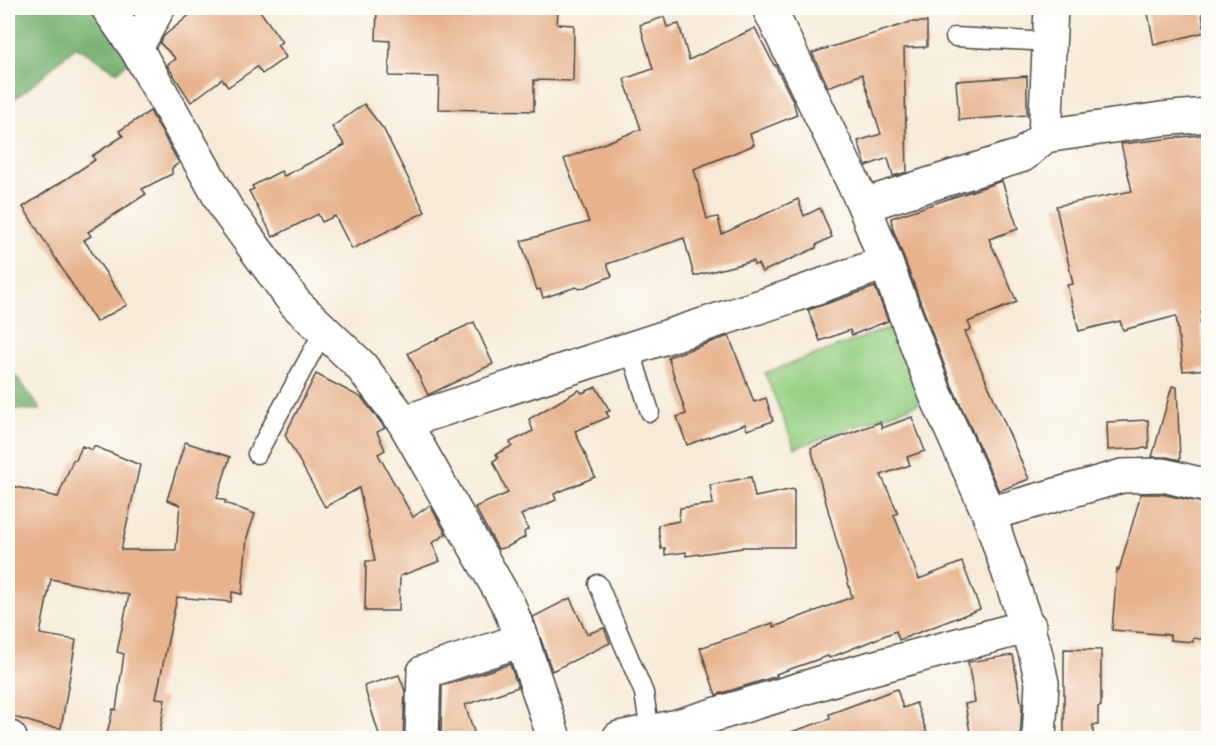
<svg xmlns="http://www.w3.org/2000/svg" width="1216" height="746" font-family="'Gentium Book Plus',serif">
<style>
.green{fill:#96d084;stroke:#607e58;stroke-width:1.5}
.forest{fill:#78b272;stroke:#526e4e;stroke-width:1.5}
.building{fill:#e7b38d}
.lines{fill:none;stroke-linecap:round;stroke-linejoin:round}
.lane-casing{stroke:#4a4845;stroke-width:21}
.street-casing{stroke:#4a4845;stroke-width:36}
.lane{stroke:#fff;stroke-width:18}
.street{stroke:#fff;stroke-width:33}
</style>
<rect width="100%" height="100%" fill="#fdfcf7"/>
<filter id="ink" filterUnits="userSpaceOnUse"><feTurbulence type="fractalNoise" baseFrequency=".0167" numOctaves="2"/><feDisplacementMap in="SourceGraphic" scale="12" xChannelSelector="R" yChannelSelector="G"/><feConvolveMatrix kernelMatrix="1 2 1 2 8 2 1 2 1" color-interpolation-filters="sRGB"/></filter>
<filter id="wash" filterUnits="userSpaceOnUse"><feTurbulence type="fractalNoise" baseFrequency=".008" numOctaves="4" result="noise"/><feDisplacementMap in="SourceGraphic" scale="24" xChannelSelector="R" yChannelSelector="G"/><feGaussianBlur stdDeviation="1.35" result="paint"/><feColorMatrix in="noise" values="0 0 0 0 0 0 0 0 0 0 0 0 0 0 0 0 0 1.4 0 .05"/><feComposite in="paint" operator="in"/></filter>
<g filter="url(#wash)">
<rect width="100%" height="100%" fill="#f7ebd8"/>
<!-- green -->
<path class="green" d="M897,325L926,401L795,448L765,373Z"/>
<!-- forest -->
<g class="forest">
<path d="M8,8H94L129,61L117,72L76,46L29,88L8,103Z"/>
<path d="M8,374L16,376L41,410L8,409Z"/>
</g>
<g id="blocks">
<!-- building -->
<g class="building">
<path d="M198,8H258L282,42L277,45L286,57L262,74L257,67L228,87L222,79L191,102L167,65L176,59L160,43L164,36Z"/>
<path d="M377,8H558L557,24L574,25L573,81L534,80V111L438,109L439,77L389,76L390,41L376,40Z"/>
<path d="M1147,8H1201L1205,32L1154,45Z"/>
<path d="M664,17L667,27L679,24L689,60L755,28L774,65H775L793,101L797,115L750,134L754,145L694,169L707,219L718,217L722,234L798,199L804,216L820,208L832,237L816,245V248L762,272L758,264L754,265L753,261L694,276L684,238L607,264L612,276L580,289L576,287L543,298L540,289L537,290L521,241L589,222L564,159L641,129L624,79L653,69L640,25Z"/>
<path d="M911,22H927V47L904,48L907,172L893,176L888,158L866,166L858,141L881,134L862,74L828,87L812,53Z"/>
<path d="M1027,76V115L959,120L956,81Z"/>
<path d="M364,104L384,130L425,212L352,249L335,216L322,222L318,214L273,237L249,191L254,189L252,186L281,171L284,176L345,145L332,127Z"/>
<path d="M150,111L179,163L172,168V174L142,189L146,194L88,232L91,236L84,240L127,305L96,322L23,207L95,160L92,156L123,136L119,131Z"/>
<path d="M1209,134V218H1204L1209,271V311L1201,312L1203,320L1200,321L1207,369L1183,371L1176,316L1123,330L1120,321L1079,331L1067,285L1073,284L1056,206L1132,191L1121,144Z"/>
<path d="M1002,181L1018,229L989,239L1017,302L968,322L971,329L965,332L1029,479L999,491L952,386L893,229L891,218Z"/>
<path d="M875,287L888,321L852,335L850,330L820,341L808,310Z"/>
<path d="M474,322L493,364L428,395L408,353Z"/>
<path d="M729,336L754,402L766,398L773,421L747,430L745,424L687,445L677,417L686,414L668,357Z"/>
<path d="M316,374L362,398L385,428L377,432L385,450L378,454L413,517L430,505L446,534L432,543L440,561L400,576L399,611H365L366,561H375L359,488L325,507L285,435Z"/>
<path d="M1172,386L1177,387L1180,460L1167,457H1152Z"/>
<path d="M596,387L610,411L606,412L609,417L575,431L595,477L554,494L556,500L521,515L528,529L524,532L525,537L507,547L498,549L475,507L508,493L493,461L498,458L496,454L512,446L510,442L533,431L529,419L579,390L582,393Z"/>
<path d="M912,417L925,451L907,457L910,465L881,475L898,513L894,515L919,579L962,562L980,609L899,640L896,631L829,658L828,656L776,674L777,676L716,695L700,648L773,623L774,627L852,597L811,448L880,422L882,428Z"/>
<path d="M1148,420L1149,448L1108,450L1107,422Z"/>
<path d="M185,442L230,457L217,498L226,501L225,503L255,514L247,537L242,594L232,592L231,602L177,597L156,698L165,699L159,738H106L113,709L116,710L124,654L117,652L129,595L51,579L40,634L76,640L61,728L44,726L8,715V485L58,497L73,460H76L82,446L92,450L94,446L140,465L121,550H176L180,505L167,500Z"/>
<path d="M751,477L755,497L794,489V547H742V548L686,556V552L665,555V548L661,549L658,525L679,521L680,508L713,504L710,485Z"/>
<path d="M1141,494H1161L1209,504V640L1193,638V642L1170,640V635L1112,630L1117,569L1119,570Z"/>
<path d="M570,598L587,634L604,628L610,643L552,671L533,617Z"/>
<path d="M1064,649L1101,650V706L1098,707V725H1093V738H1064Z"/>
<path d="M1013,655L1022,707L1020,738H971L965,704L975,702L968,662Z"/>
<path d="M510,664L518,687L465,705L476,738H441L442,686Z"/>
<path d="M399,675L405,691L403,738H380L364,686Z"/>
<path d="M897,689L903,708L916,703L929,738H786L785,734L830,719L829,714Z"/>
</g>
</g>
</g>
<g filter="url(#ink)">
<use href="#blocks" fill-opacity="0" stroke="#4a4845" stroke-width="1.5"/>
<g class="lines">
<defs>
<g id="lane">
<path d="M955,37L1050,42"/>
<path d="M630,349L650,412"/>
<path d="M257,454L324,330"/>
<path d="M598,584L644,693L650,732"/>
</g>
<g id="street">
<path d="M108,8L136,48L227,210L295,303L361,366L404,422L509,606L522,640L554,738"/>
<path d="M769,8L864,205L935,393L989,514L1035,651L1042,683L1039,738"/>
<path d="M136,48L158,8"/>
<path d="M1045,136L1161,119L1208,115"/>
<path d="M864,205L1023,155L1045,136L1051,8"/>
<path d="M404,422L789,297L885,263"/>
<path d="M989,514L1122,476L1163,475L1208,486"/>
<path d="M8,738H10"/>
<path d="M422,738L424,672L522,640"/>
<path d="M619,738L674,727L850,674L1029,626"/>
</g>
</defs>
<!-- lane casing -->
<use href="#lane" class="lane-casing"/>
<!-- street casing -->
<use href="#street" class="street-casing"/>
<!-- lane -->
<use href="#lane" class="lane"/>
<!-- street -->
<use href="#street" class="street"/>
</g>
</g>
<!-- margin -->
<rect width="1216" height="746" fill="none" stroke="#fdfcf7" stroke-width="30"/>
</svg>
